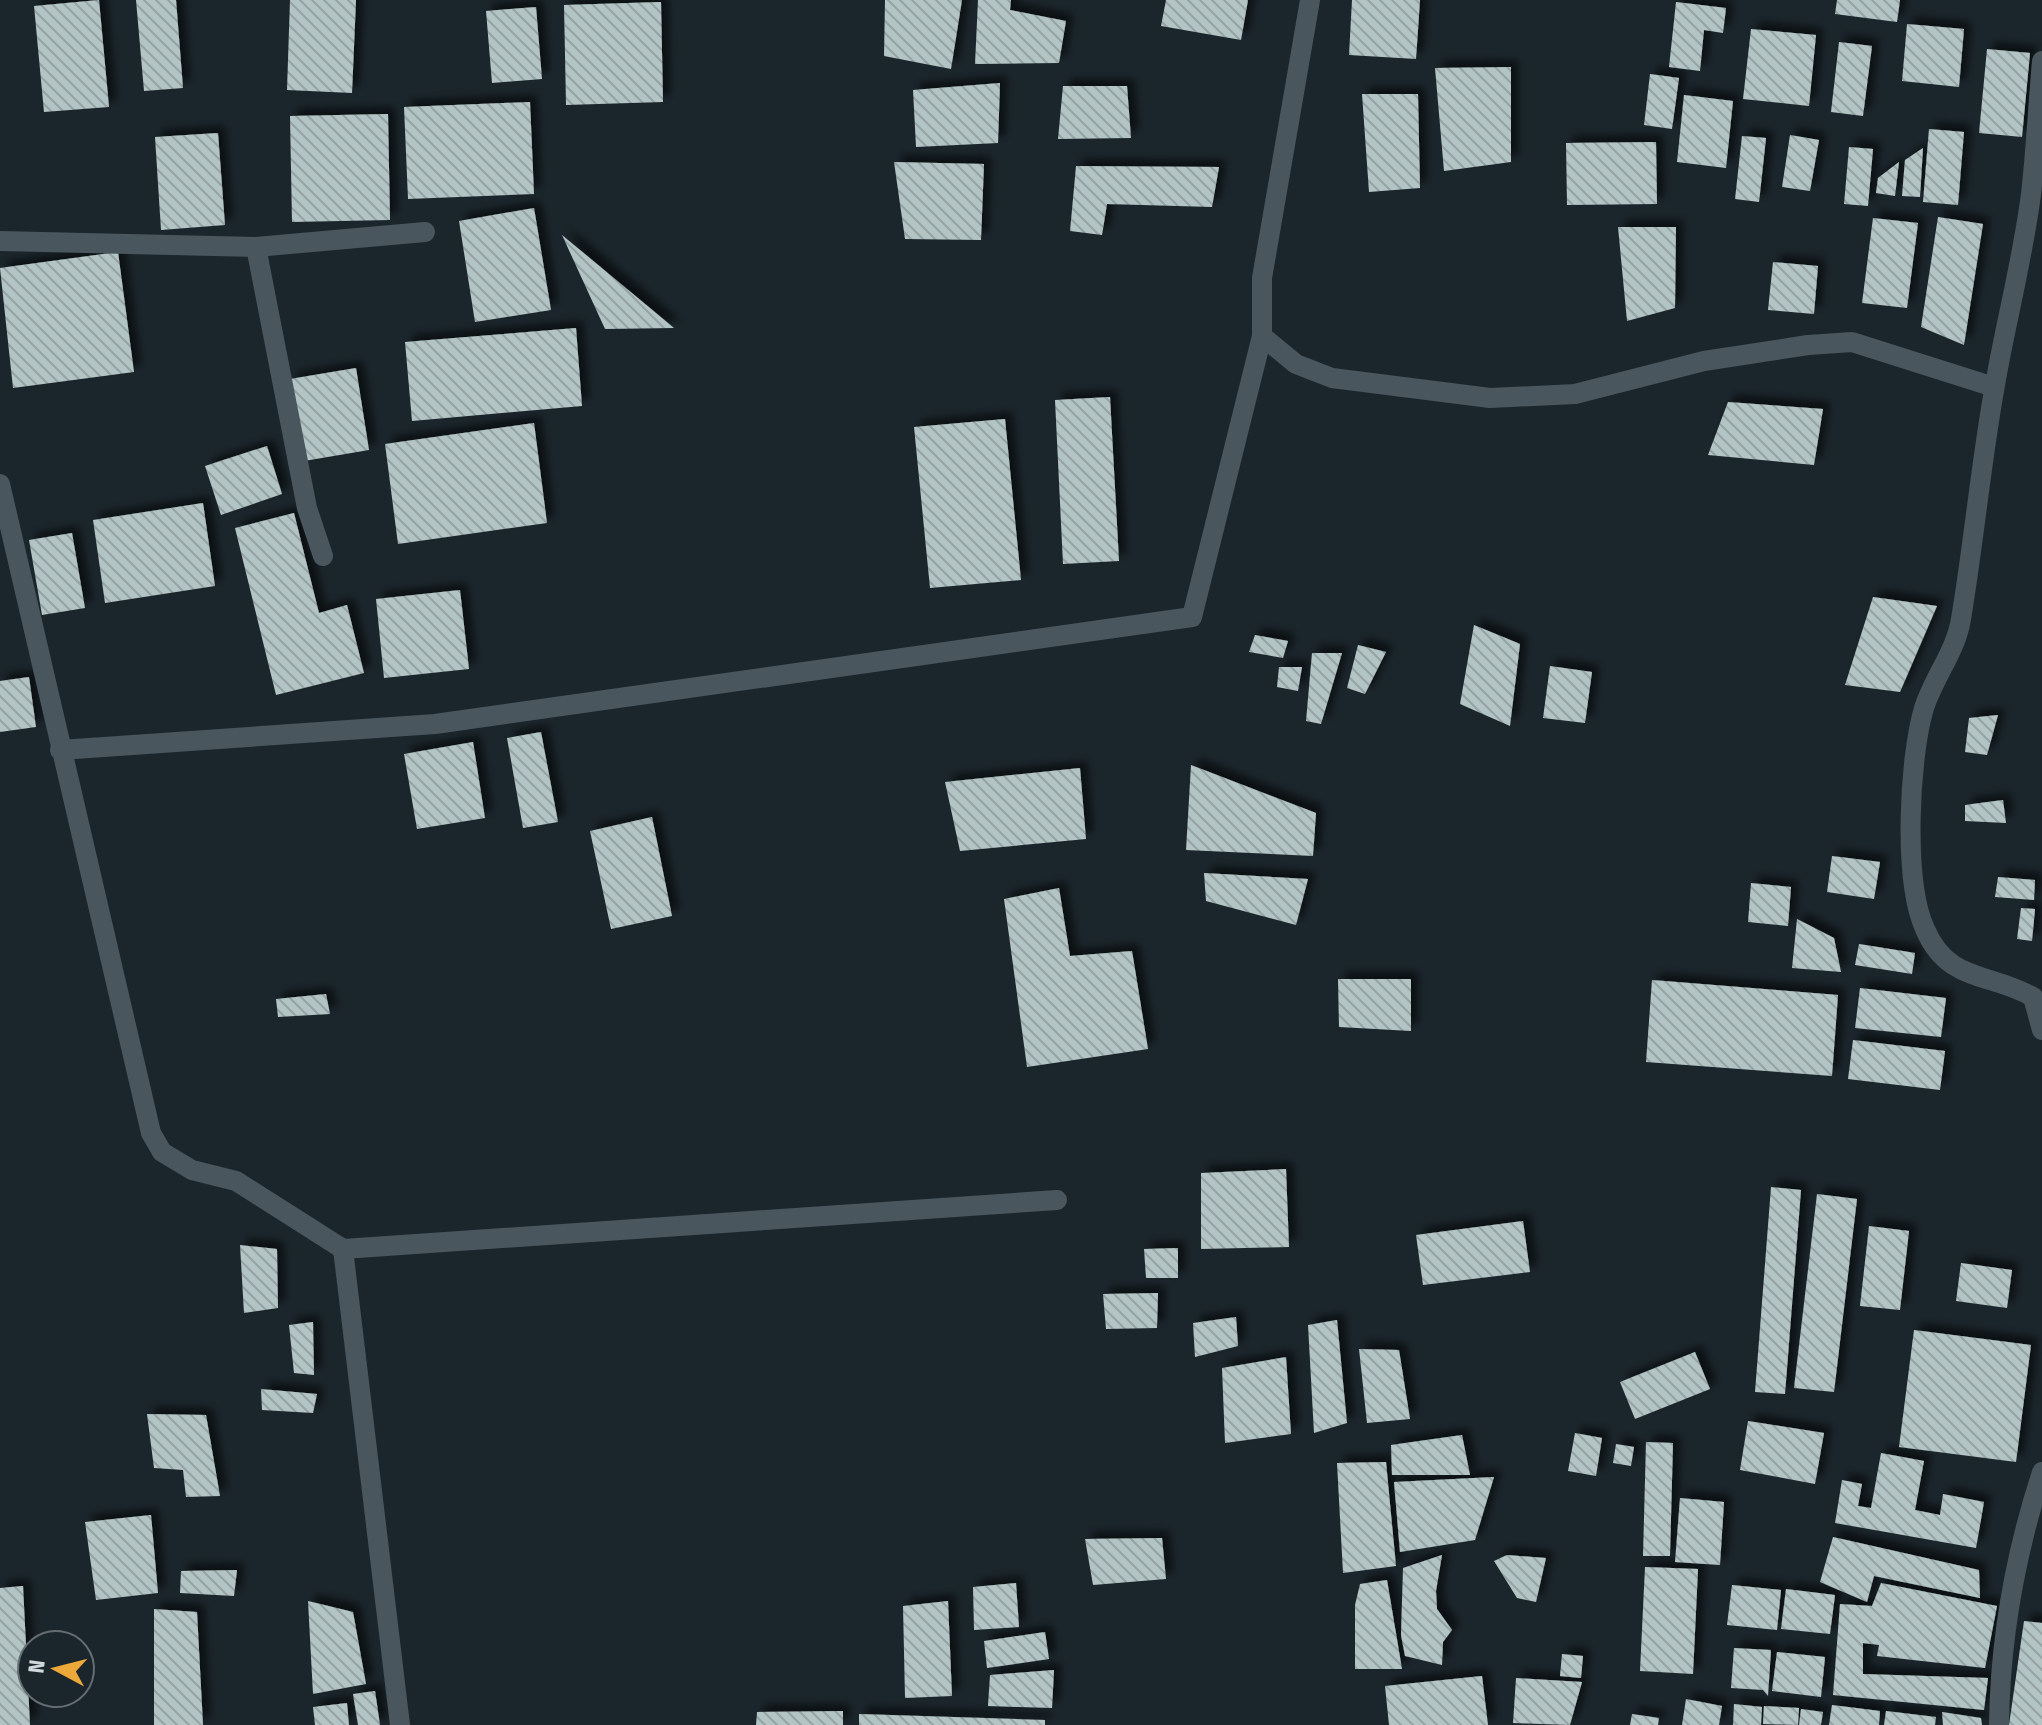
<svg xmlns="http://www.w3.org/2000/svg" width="2042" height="1725" font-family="'Fira Sans Condensed',sans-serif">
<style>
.building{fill:url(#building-back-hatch);filter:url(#shadow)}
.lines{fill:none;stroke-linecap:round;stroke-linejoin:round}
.street{stroke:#49565d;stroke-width:20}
</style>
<defs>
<pattern id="building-back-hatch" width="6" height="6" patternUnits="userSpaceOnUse" patternTransform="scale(2)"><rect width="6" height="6" fill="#b3c4c5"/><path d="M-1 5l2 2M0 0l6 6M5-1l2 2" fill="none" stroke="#96a3a4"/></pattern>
<filter id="shadow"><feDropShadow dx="7" dy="-7" stdDeviation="4" flood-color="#0009"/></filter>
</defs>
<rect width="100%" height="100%" fill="#1b262c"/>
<!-- building -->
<g class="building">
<path d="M99,0L109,107L44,112L34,6Z"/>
<path d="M136,0H176L183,88L144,91Z"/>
<path d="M290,0H356L352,93L287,90Z"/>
<path d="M885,0H962L951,69L884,56Z"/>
<path d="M978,0H1011L1010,10L1066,21L1059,63L975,64Z"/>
<path d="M1166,0H1248L1241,40L1161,26Z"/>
<path d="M1352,0H1420L1416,59L1349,55Z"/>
<path d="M1837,0H1900L1897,22L1835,14Z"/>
<path d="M661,2L663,102L566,105L564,5Z"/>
<path d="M1676,2L1726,8L1723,33L1704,30L1700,71L1669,67Z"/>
<path d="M536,7L542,79L492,83L486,11Z"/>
<path d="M1907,24L1964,29L1959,87L1902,81Z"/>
<path d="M1751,29L1816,35L1809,106L1743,99Z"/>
<path d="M1839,42L1872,46L1863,116L1831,112Z"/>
<path d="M1987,49L2030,53L2022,137L1979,133Z"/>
<path d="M1511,67V162L1444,171L1435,68Z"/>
<path d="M1650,74L1679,78L1672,129L1644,125Z"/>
<path d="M1000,83L998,143L916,147L913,90Z"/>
<path d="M1063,86H1127L1131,138L1058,139Z"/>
<path d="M1362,94H1418L1420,188L1369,192Z"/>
<path d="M1684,95L1733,101L1726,168L1677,162Z"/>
<path d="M530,102L534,194L408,199L404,107Z"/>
<path d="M388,114L390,220L292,222L290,116Z"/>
<path d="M1929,129L1964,132L1958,205L1923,202Z"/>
<path d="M218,133L225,225L161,230L155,137Z"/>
<path d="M1790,135L1819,140L1810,191L1782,187Z"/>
<path d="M1742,136L1766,138L1759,202L1735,199Z"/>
<path d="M1656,142L1657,204L1567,205L1566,143Z"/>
<path d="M1849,147L1873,149L1868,206L1844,204Z"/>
<path d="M1923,148L1920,197L1902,196L1905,160Z"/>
<path d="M894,162L984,164L981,240L905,239Z"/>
<path d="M1899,162L1895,196L1876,193L1878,178Z"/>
<path d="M1076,166L1219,167L1212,207L1107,204L1102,235L1070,231Z"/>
<path d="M534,208L551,310L475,322L459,221Z"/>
<path d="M1938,217L1983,224L1964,345L1921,327Z"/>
<path d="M1873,218L1918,223L1907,308L1862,303Z"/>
<path d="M1618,227H1676L1675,308L1627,321Z"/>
<path d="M562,235L674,328L605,329Z"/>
<path d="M118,252L134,372L13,388L0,268Z"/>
<path d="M1773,262L1818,266L1814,314L1768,310Z"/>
<path d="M576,328L582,406L412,421L405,342Z"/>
<path d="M356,368L369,450L304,461L290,379Z"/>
<path d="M1110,397L1119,561L1063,564L1055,400Z"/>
<path d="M1728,402L1823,409L1814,465L1708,455Z"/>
<path d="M1005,419L1021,580L930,588L914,427Z"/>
<path d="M534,423L547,523L398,544L385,444Z"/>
<path d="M267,446L282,494L221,515L205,466Z"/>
<path d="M203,503L215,586L105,603L93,520Z"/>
<path d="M294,513L319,613L347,605L364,673L276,695L235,528Z"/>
<path d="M72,533L85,608L42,615L29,540Z"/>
<path d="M460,590L469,669L384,678L376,599Z"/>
<path d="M1873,597L1937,606L1900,692L1845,685Z"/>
<path d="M1474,625L1520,644L1510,726L1460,704Z"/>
<path d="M1255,635L1288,641L1283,658L1249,652Z"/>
<path d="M1358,645L1386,652L1365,694L1347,688Z"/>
<path d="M1312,653H1342L1321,724L1306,721Z"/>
<path d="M1550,666L1592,672L1585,723L1543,718Z"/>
<path d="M1279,667H1302L1298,691L1277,687Z"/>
<path d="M29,677L36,727L0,732V681Z"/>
<path d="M1998,715L1987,755L1965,752L1969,718Z"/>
<path d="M541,732L558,822L523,828L507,738Z"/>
<path d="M473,742L485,818L417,829L404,754Z"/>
<path d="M1191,765L1316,813L1313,856L1186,850Z"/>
<path d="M1080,768L1086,839L960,851L945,782Z"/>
<path d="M2003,800L2006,823L1965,821V805Z"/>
<path d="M652,817L672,916L611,929L590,831Z"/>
<path d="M1832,856L1880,862L1874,899L1827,892Z"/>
<path d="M1204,873L1308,879L1296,925L1206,901Z"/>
<path d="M1998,877L2035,880L2034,900L1995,897Z"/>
<path d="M1751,883L1791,887L1788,926L1748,922Z"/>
<path d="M1059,888L1070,956L1132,951L1148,1049L1027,1067L1004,899Z"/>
<path d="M2021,908L2035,909L2032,941L2017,939Z"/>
<path d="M1797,919L1834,938L1841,972L1792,968Z"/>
<path d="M1859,944L1915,953L1912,974L1855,965Z"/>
<path d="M1338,979H1411V1031L1339,1027Z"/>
<path d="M1652,980L1838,995L1832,1076L1646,1062Z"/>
<path d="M1860,988L1946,998L1941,1037L1855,1028Z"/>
<path d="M326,994L330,1014L278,1017L276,999Z"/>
<path d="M1853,1040L1945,1051L1940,1090L1848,1079Z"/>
<path d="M1286,1169L1289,1247L1201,1249V1173Z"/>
<path d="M1771,1187L1801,1190L1785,1394L1755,1392Z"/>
<path d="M1817,1194L1857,1199L1834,1392L1794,1388Z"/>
<path d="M1523,1221L1530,1272L1423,1285L1416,1235Z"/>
<path d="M1869,1226L1909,1231L1900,1310L1860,1306Z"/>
<path d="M240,1245L277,1249L278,1308L244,1313Z"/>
<path d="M1178,1248V1278H1146L1144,1249Z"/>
<path d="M1961,1263L2012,1270L2007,1308L1956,1301Z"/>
<path d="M1158,1293L1157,1328L1106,1329L1103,1294Z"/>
<path d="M1236,1317L1238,1346L1195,1357L1193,1323Z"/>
<path d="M1337,1320L1347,1423L1314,1433L1308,1325Z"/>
<path d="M313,1322L314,1375L294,1373L289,1325Z"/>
<path d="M1914,1330L2031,1345L2016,1462L1899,1447Z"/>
<path d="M1359,1349L1399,1350L1410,1419L1367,1423Z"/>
<path d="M1695,1352L1710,1389L1635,1419L1620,1382Z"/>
<path d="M1286,1357L1291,1434L1225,1443L1222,1368Z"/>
<path d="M261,1389L317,1394L313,1413L262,1410Z"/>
<path d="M147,1414L206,1415L220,1496L186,1497L183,1470L154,1468Z"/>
<path d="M1748,1421L1824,1433L1815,1484L1740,1470Z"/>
<path d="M1575,1433L1602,1438L1596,1476L1568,1471Z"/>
<path d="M1462,1435L1470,1475H1392L1391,1445Z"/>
<path d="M1646,1442L1673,1443L1670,1556H1643Z"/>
<path d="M1616,1444L1634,1447L1631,1466L1613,1463Z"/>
<path d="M1881,1453L1924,1461L1915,1510L1940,1515L1943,1494L1984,1502L1976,1548L1835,1523L1842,1480L1862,1484L1858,1506L1871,1508Z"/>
<path d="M1386,1462L1396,1566L1343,1573L1337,1463Z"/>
<path d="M1494,1477L1475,1540L1400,1552L1394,1482Z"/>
<path d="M1680,1498L1724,1502L1720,1565L1675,1562Z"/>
<path d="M151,1515L158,1593L96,1600L85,1522Z"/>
<path d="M1833,1537L1979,1570L1980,1598L1874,1576L1867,1602L1820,1582Z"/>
<path d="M1162,1538L1166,1579L1093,1585L1085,1539Z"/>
<path d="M1442,1555L1436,1591L1437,1609L1452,1630L1443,1642L1442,1665L1405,1656L1401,1635L1403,1568Z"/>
<path d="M1507,1555L1546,1558L1536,1602L1517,1598L1494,1561Z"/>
<path d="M1645,1567L1698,1569L1693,1674L1640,1671Z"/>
<path d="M237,1570L234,1596L180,1593L181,1571Z"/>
<path d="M1387,1580L1402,1669H1355V1605L1360,1584Z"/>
<path d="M1016,1583L1019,1627L974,1630L973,1587Z"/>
<path d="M1881,1583L1997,1606L1985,1668L1877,1656L1879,1645L1863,1643V1674L1988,1678L1984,1710L1833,1695L1840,1604L1872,1606Z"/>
<path d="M1732,1585L1781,1590L1777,1630L1727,1625Z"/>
<path d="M23,1586L30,1725H0V1588Z"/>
<path d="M1786,1589L1835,1595L1830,1634L1781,1629Z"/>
<path d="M308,1601L353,1612L366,1684L313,1694Z"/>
<path d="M948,1601L952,1696L905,1698L903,1606Z"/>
<path d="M154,1609L197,1612L203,1725H154Z"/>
<path d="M2024,1621L2042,1623V1725H2009Z"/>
<path d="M1045,1632L1049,1659L987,1668L984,1641Z"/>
<path d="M1734,1648L1771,1650L1768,1696L1763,1690L1731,1688Z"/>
<path d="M1777,1652L1825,1657L1821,1697L1772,1691Z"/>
<path d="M1562,1654L1583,1656L1581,1678L1560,1676Z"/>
<path d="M1054,1670L1052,1708L988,1706L990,1675Z"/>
<path d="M1482,1676L1488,1725H1389L1385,1686Z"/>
<path d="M1516,1678L1582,1682L1570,1725L1513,1723Z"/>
<path d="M375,1691L380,1725H358L353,1694Z"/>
<path d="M1686,1699L1722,1706L1719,1725H1682Z"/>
<path d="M347,1703L349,1725H315L313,1707Z"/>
<path d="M1734,1704L1762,1707L1761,1725H1733Z"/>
<path d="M1832,1705L1880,1711L1879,1725H1829Z"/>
<path d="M1764,1706L1799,1708L1798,1725L1763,1724Z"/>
<path d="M1801,1709L1823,1712L1821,1725H1799Z"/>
<path d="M843,1711V1725H756L757,1712Z"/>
<path d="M1886,1711L1936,1717L1935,1725H1884Z"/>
<path d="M1942,1712L1981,1718L1982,1725H1943Z"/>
<path d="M859,1714L1045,1720V1725H859Z"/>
<path d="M1632,1714L1659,1718L1658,1725H1630Z"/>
</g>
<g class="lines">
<!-- street -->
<g class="street">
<path d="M1310,0L1262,278V336L1296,364L1332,378L1490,398L1575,394L1704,361L1808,345L1852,342L1994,387"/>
<path d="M2042,61C2038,106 2036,150 2031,194C2023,258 2006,321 1995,385C1981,462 1974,541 1961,619C1956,651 1934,677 1924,708C1909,759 1903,881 1925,929C1948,983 1989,972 2033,997L2042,1030"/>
<path d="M0,241L256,247L425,232"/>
<path d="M256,247L307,508L323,556"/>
<path d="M0,484L151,1133L162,1152L192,1170L236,1181L343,1249L1057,1200"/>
<path d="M60,750L435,724L1192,617L1262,336"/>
<path d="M343,1249L400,1725"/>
<path d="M1999,1725C2000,1640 2016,1552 2042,1472"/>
</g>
</g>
<!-- north arrow -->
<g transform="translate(56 1669) rotate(277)"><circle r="38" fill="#1b262c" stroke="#646d72" stroke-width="2"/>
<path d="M0-6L14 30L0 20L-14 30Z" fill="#eca93a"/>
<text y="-12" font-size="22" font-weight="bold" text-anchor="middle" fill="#d1d8dc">N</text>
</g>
</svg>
